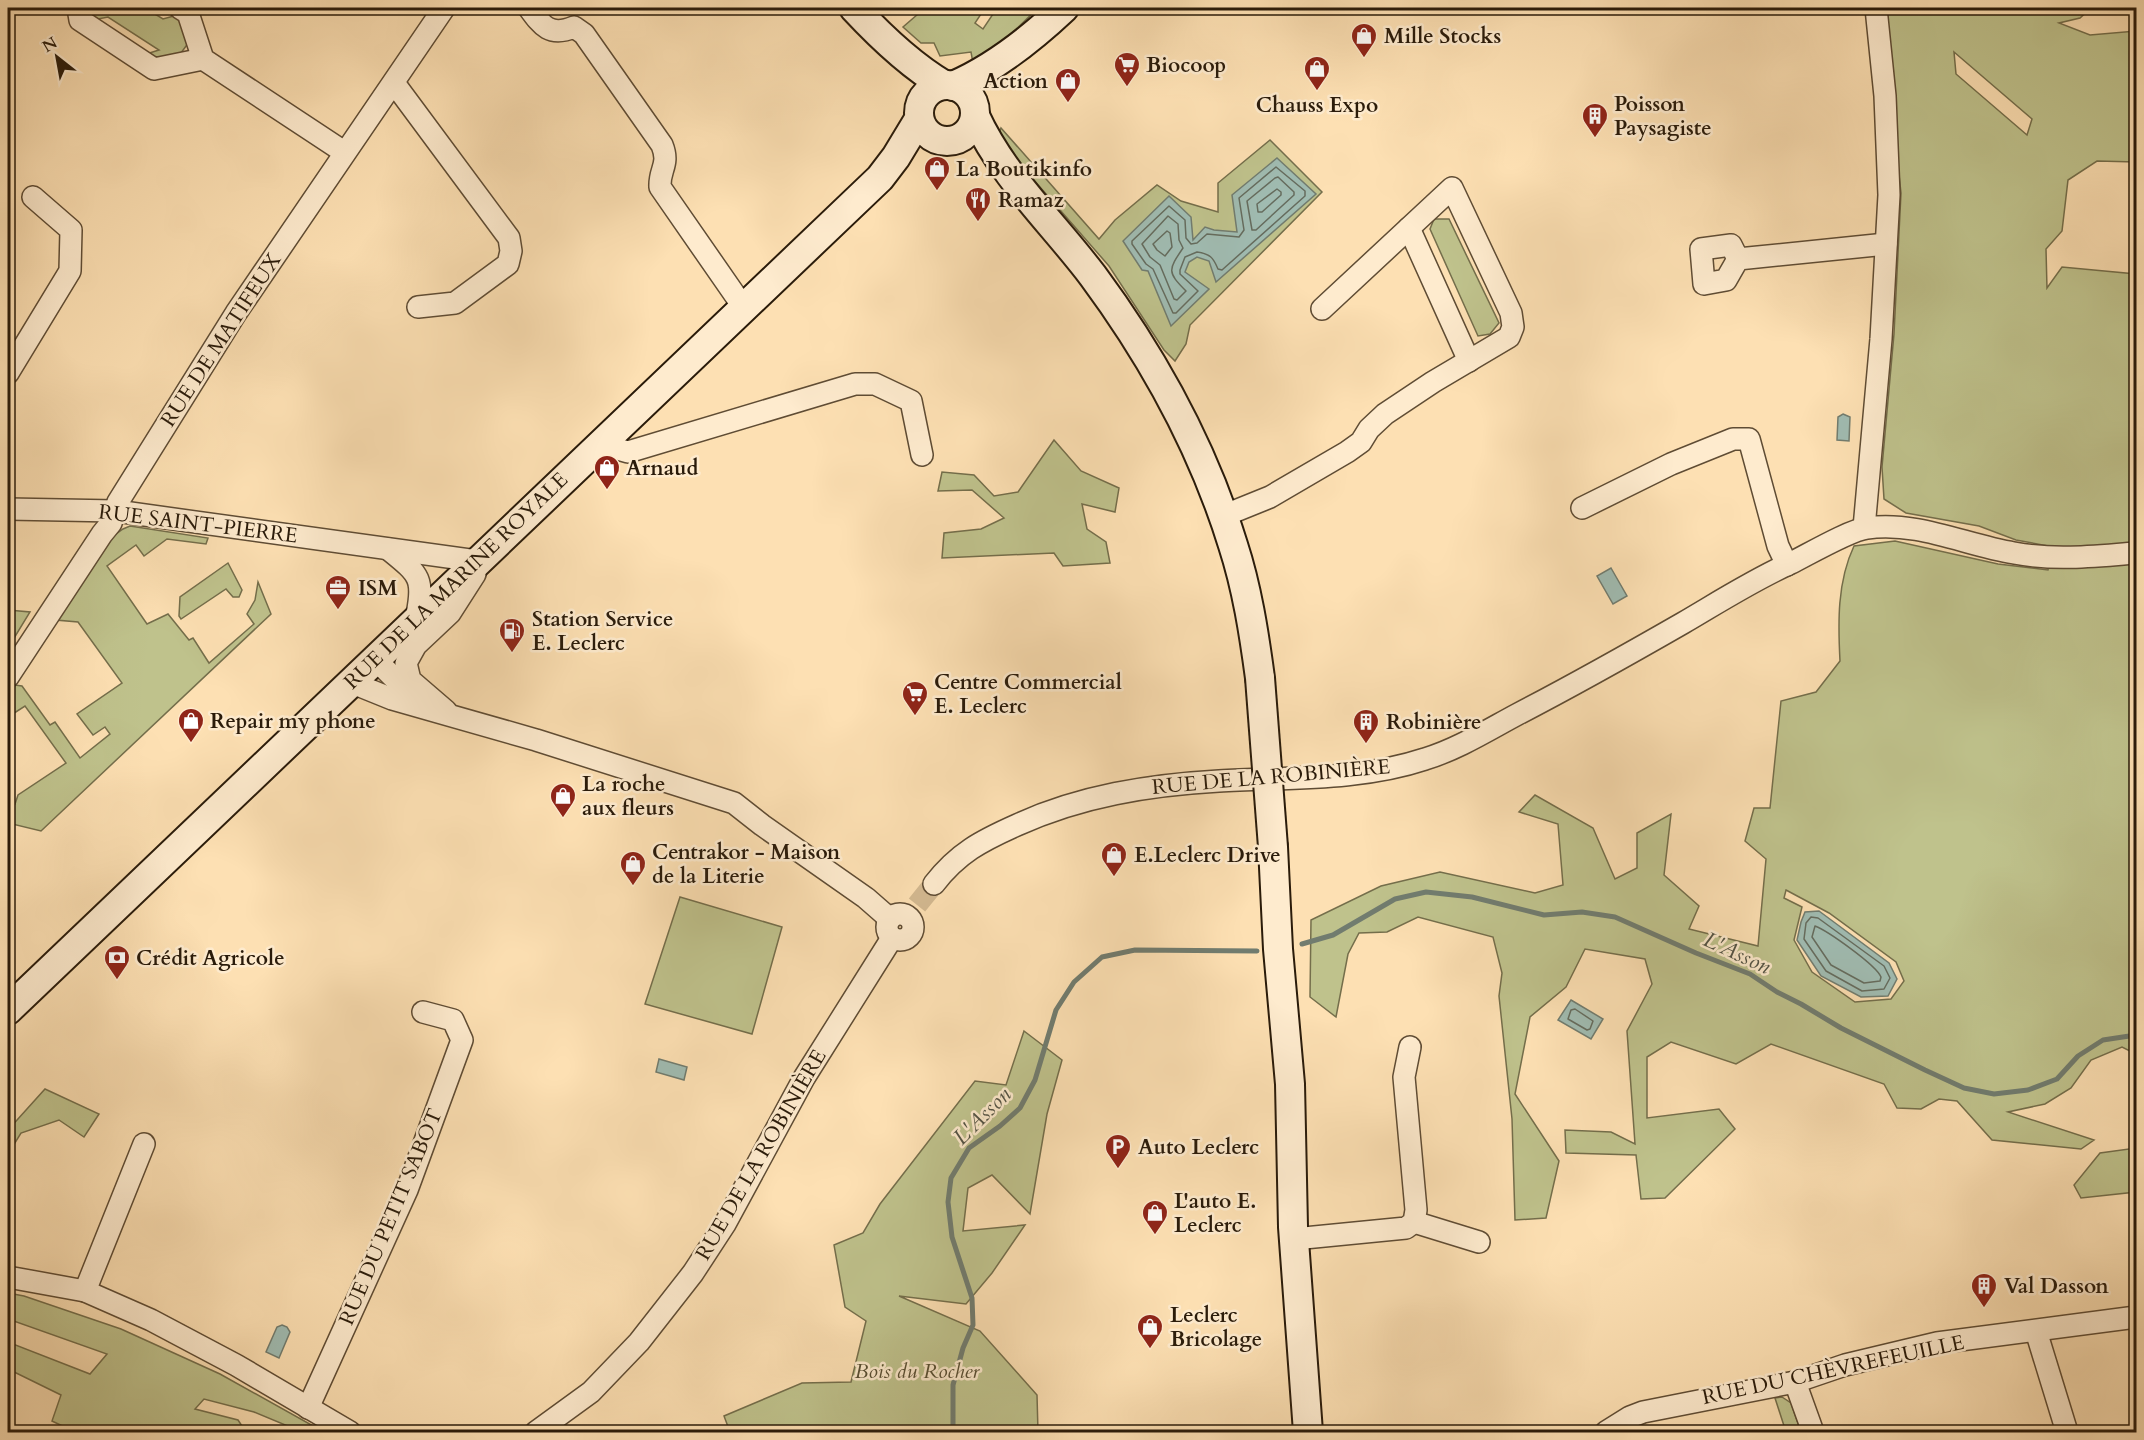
<svg xmlns="http://www.w3.org/2000/svg" width="2144" height="1440" font-family="Cardo,serif">
<style>
.green{fill:#bfc28c;stroke:#746e4b;stroke-width:1.5;fill-rule:evenodd}
.water{fill:#a0bcb2;stroke:#717c6f;stroke-width:1.5}
.lines{fill:none;stroke-linecap:round;stroke-linejoin:round}
.shore{stroke:#656c5e;stroke-width:1.5}
.stream{stroke:#717c6f;stroke-width:5}
.minor-tunnel{stroke:#d3b991;stroke-width:21;stroke-dasharray:21 10;stroke-linecap:butt}
.minor-casing{stroke:#5f4c34;stroke-width:24}
.secondary-casing{stroke:#2a1b0a;stroke-width:32}
.minor{stroke:#feebce;stroke-width:21}
.secondary{stroke:#feebce;stroke-width:28}
.secondary-bridge-casing{stroke:#2a1b0a;stroke-width:32;stroke-linecap:butt}
.secondary-bridge{stroke:#feebce;stroke-width:28}
.labels{text-anchor:middle;dominant-baseline:central;stroke-width:5;stroke-linejoin:round;paint-order:stroke}
.poi-label{font-size:21px;font-weight:bold;fill:#2a1b0a;stroke:#feebce;text-anchor:start}
.street-label{font-size:21px;fill:#2a1b0a;stroke:#feebce}
.park-label{font-size:21px;font-style:italic;fill:#574d31;stroke:#feebce}
.water-label{font-size:22px;font-style:italic;fill:#535345;stroke:#feebce}
</style>
<rect width="100%" height="100%" fill="#fde0b3"/>
<filter id="stains"><feTurbulence type="fractalNoise" baseFrequency=".00333" numOctaves="4"/><feColorMatrix values="0 0 0 0 .2 0 0 0 0 .09 0 0 0 0 .02 0 0 0 .5 -.17"/></filter>
<radialGradient id="worn" r=".72"><stop offset=".6" stop-color="#630" stop-opacity="0"/><stop offset="1" stop-color="#630" stop-opacity=".3"/></radialGradient>
<!-- green -->
<g class="green">
<path d="M82,8H145L163,19L181,14L189,42L178,57L167,63L143,55L159,50L108,17L88,21Z"/>
<path d="M925,8H985L975,23L983,29L997,8H1038L1005,40L973,63L971,52L940,56L934,43H921L903,27Z"/>
<path d="M1885,8H1932L1935,11L1959,10L1960,8H2091L2080,18L2059,23L2090,35L2136,31V162L2097,161L2068,180L2062,231L2046,249L2047,288L2062,267L2136,274V1054L2122,1047L2091,1060L2071,1088L2045,1104L2008,1112L2094,1140L2081,1149L1992,1140L1957,1101L1939,1099L1921,1109L1897,1108L1884,1084L1771,1044L1736,1064L1671,1042L1647,1057V1118L1719,1109L1735,1129L1665,1198L1641,1199L1636,1155L1566,1153L1565,1130L1611,1132L1635,1144L1627,1031L1652,984L1645,959L1585,949L1566,987L1530,1017L1515,1094L1559,1161L1546,1218L1515,1220L1512,1119L1499,996L1502,973L1493,937L1418,917L1387,932L1359,933L1348,954L1336,1017L1310,997L1311,920L1381,886L1440,872L1535,893L1563,885L1558,824L1519,812L1535,795L1593,828L1615,879L1637,868V833L1671,814L1664,875L1699,906L1689,929L1758,946L1766,859L1745,841L1754,808H1770L1781,701L1816,692L1840,661C1838,623 1837,582 1854,546L1895,541L1998,564L2048,570L2054,547L2016,540L1979,526L1906,513L1884,499L1882,467L1894,334L1901,193L1881,10ZM1954,52L2032,119L2027,135L1956,74ZM1786,890L1829,913L1896,962L1904,981L1891,999L1855,1002L1812,972L1794,940L1802,907L1784,898Z"/>
<path d="M1001,128L1099,239L1115,220L1157,185L1181,201L1218,212V183L1270,140L1322,192L1190,325L1186,344L1175,361L1164,350L1109,266L997,138Z"/>
<path d="M1434,219H1449L1499,323L1490,334L1478,336L1430,229Z"/>
<path d="M1054,440L1081,471L1119,488L1115,512L1082,504L1087,529L1106,542L1110,563L1063,566L1054,553L942,558L944,533L981,529L1004,518L972,490L938,491L942,472L974,475L994,496L1018,492Z"/>
<path d="M130,526L208,538L206,544L167,539L144,556L136,545L107,566L147,624L168,614L189,640L193,638L209,663L254,624L247,614L255,600L258,582L271,614L41,831L8,823V802L15,804L18,795L66,763L25,706L8,717V697L15,685L22,686L50,725L55,722L80,758L110,734L105,727L93,735L77,714L122,683L78,622L56,620L112,537L123,529Z"/>
<path d="M228,563L242,590L239,597H233L226,589L181,619L179,616L180,597Z"/>
<path d="M8,610L30,612L8,648Z"/>
<path d="M680,897L782,927L752,1034L645,1004Z"/>
<path d="M1024,1031L1062,1060L1047,1114L1030,1214L992,1175L968,1188L963,1231L1025,1225L992,1273L966,1304L899,1296L980,1331L1037,1395L1038,1432H730L724,1416L802,1383L851,1382L866,1321L845,1307L834,1245L863,1233L880,1204L975,1081L1006,1085Z"/>
<path d="M45,1089L99,1114L84,1137L59,1120L21,1133L8,1154V1130Z"/>
<path d="M2136,1148V1192L2081,1198L2074,1185L2100,1153Z"/>
<path d="M8,1293L24,1296L121,1329L220,1374L324,1432H302L254,1412L204,1399L195,1409L238,1420L246,1432H75L52,1421L61,1395L8,1369V1342L90,1374L107,1354L8,1319Z"/>
<path d="M1782,1397L1791,1403L1801,1432H1786L1775,1398Z"/>
</g>
<!-- water -->
<g class="water">
<path d="M1277,158L1316,194L1216,282L1209,261L1197,257L1189,262L1185,272L1209,289L1171,326L1148,271L1142,270L1123,241L1169,196L1191,217L1193,240L1205,227L1214,230L1237,232L1232,195Z"/>
<path d="M1843,414L1850,417L1849,441L1837,440L1838,417Z"/>
<path d="M1611,568L1627,596L1613,604L1597,576Z"/>
<path d="M1819,911L1889,963L1897,979L1888,996L1861,997L1821,976L1797,940L1801,922L1805,912Z"/>
<path d="M1571,1000L1603,1019L1591,1039L1558,1020Z"/>
<path d="M659,1059L687,1067L684,1080L656,1072Z"/>
<path d="M282,1325L287,1327L290,1332L279,1358L266,1352L277,1327Z"/>
</g>
<g class="lines">
<!-- shore -->
<g class="shore">
<path d="M1276,167L1305,191V196L1222,270L1218,269C1213,257 1210,254 1197,252L1185,257L1180,270V274L1198,291L1176,313H1173L1153,269L1146,264L1132,244V241L1169,206L1185,220L1186,238L1191,244L1197,243L1207,234L1239,237L1244,230L1239,198Z"/>
<path d="M1278,177L1294,192V195L1256,230H1252L1247,201L1275,178Z"/>
<path d="M1277,189L1281,192V195L1262,212H1258L1257,204Z"/>
<path d="M1168,216L1178,224L1179,240L1183,248C1168,270 1167,272 1186,291L1177,300L1174,299L1160,265L1150,257L1142,244Z"/>
<path d="M1167,231L1170,233L1172,247L1165,256L1157,250L1153,244Z"/>
<path d="M1811,917L1818,918L1884,966L1890,978L1884,989L1862,991L1826,971L1804,939L1806,923Z"/>
<path d="M1815,926C1828,931 1876,965 1881,977L1880,981L1864,983L1831,965L1812,937Z"/>
<path d="M1575,1009L1593,1021L1590,1029L1587,1030L1568,1019L1571,1010Z"/>
</g>
<!-- stream -->
<g class="stream">
<path d="M1302,944L1333,935L1395,899L1426,892L1472,897L1544,915L1582,912L1615,917L1696,953L1750,974L1777,992L1801,1004L1841,1028L1925,1070L1964,1088L1994,1094L2028,1090L2057,1079L2078,1056L2103,1040L2136,1035"/>
<path d="M953,1432V1385L963,1348L973,1325L972,1298L952,1237L948,1202L951,1178L969,1148L1000,1126L1020,1108L1035,1080L1056,1010L1074,982L1102,957L1135,950L1257,951"/>
</g>
<!-- minor-tunnel -->
<path class="minor-tunnel" d="M917,905L934,884"/>
<defs>
<g id="minor">
<path d="M78,8L80,20L154,69L203,59"/>
<path d="M180,8L188,13L203,59L344,152"/>
<path d="M529,8C542,26 550,37 574,27L584,34L662,145C670,165 659,169 660,187L744,308"/>
<path d="M394,83L509,238L511,251L508,264L455,303L418,307"/>
<path d="M1409,228L1469,361"/>
<path d="M1738,259L1726,280L1704,284L1701,249L1731,245L1738,259L1886,244"/>
<path d="M8,373L70,271L71,230L33,197"/>
<path d="M602,441L614,448L628,452L855,384H875L911,401L922,455"/>
<path d="M1582,508L1671,464L1733,439H1749L1778,546L1787,565"/>
<path d="M8,509L116,511L477,561"/>
<path d="M1223,516L1270,497L1347,452L1361,442L1369,429L1385,414L1433,382L1509,337L1513,327L1511,313L1452,188L1322,309"/>
<path d="M1864,528L1881,339L1889,195L1885,96L1876,8"/>
<path d="M388,549C420,575 425,578 416,619"/>
<path d="M375,659L406,690L417,696"/>
<path d="M8,677L102,534L111,523L118,502L236,313L444,8"/>
<path d="M350,682L392,699L536,740L734,803L762,825L866,898L890,919"/>
<path d="M446,711L410,680L406,663L416,645L450,613L475,574"/>
<path d="M934,884C958,853 981,841 1017,825C1080,796 1149,785 1219,781C1287,777 1359,781 1425,759C1458,749 1488,730 1518,714C1574,685 1629,654 1683,623C1719,602 1753,580 1791,563C1809,554 1850,530 1867,528C1918,521 1965,545 2014,553C2056,561 2094,556 2136,553"/>
<circle cx="900" cy="927" r="13"/>
<path d="M1414,1222L1479,1242"/>
<path d="M1294,1239L1406,1228L1414,1222L1416,1210L1404,1077L1410,1047"/>
<path d="M8,1277L85,1291L151,1320L236,1365L350,1432"/>
<path d="M85,1291L144,1144"/>
<path d="M2036,1331L2067,1432"/>
<path d="M1795,1382L1813,1432"/>
<path d="M308,1408L407,1190L462,1040L453,1020L423,1012"/>
<path d="M536,1432L591,1392L639,1342L693,1273L725,1224L804,1078L892,938"/>
<path d="M1606,1432L1630,1417L1643,1412L1795,1382L1845,1365L1937,1343L2136,1317"/>
</g>
<g id="secondary">
<path d="M854,8C881,37 910,65 944,85"/>
<circle cx="947" cy="113" r="28"/>
<path d="M953,86C995,68 1031,39 1064,8"/>
<path d="M975,116C1003,177 1053,223 1093,276C1153,357 1203,448 1233,545C1247,588 1254,633 1260,678"/>
<path d="M1273,847L1278,949L1290,1084L1293,1227L1308,1432"/>
<path d="M8,1010L880,178L896,157L919,119"/>
</g>
</defs>
<!-- minor casing -->
<use href="#minor" class="minor-casing"/>
<!-- secondary casing -->
<use href="#secondary" class="secondary-casing"/>
<!-- minor -->
<use href="#minor" class="minor"/>
<!-- secondary -->
<use href="#secondary" class="secondary"/>
<defs>
<path id="secondary-bridge" d="M1260,678L1273,847"/>
</defs>
<!-- secondary-bridge casing -->
<use href="#secondary-bridge" class="secondary-bridge-casing"/>
<!-- secondary-bridge -->
<use href="#secondary-bridge" class="secondary-bridge"/>
</g>
<!-- icons -->
<defs>
<symbol id="shop-pin" viewBox="-11 -11 22 30"><path d="M0 17L-7.5 6A9.5 9.5 0 1 1 7.5 6Z" fill="#8f2418" stroke="#feebce"/><path d="M-5-2.5h2.3a2.7 3.5 0 0 1 5.4 0H5L5.5 6h-11ZM-1.5-2.5h3a1.5 2.3 0 0 0-3 0Z" fill="#fff"/></symbol>
<symbol id="supermarket-pin" viewBox="-11 -11 22 30"><path d="M0 17L-7.5 6A9.5 9.5 0 1 1 7.5 6Z" fill="#8f2418" stroke="#feebce"/><path d="M-6-5.5h2.5l.6 2H6L4.5 2H-2.5L-4.4-4H-6ZM-1.5 3.2a1.3 1.3 0 1 0 .1 0ZM3 3.2a1.3 1.3 0 1 0 .1 0Z" fill="#fff"/></symbol>
<symbol id="building-pin" viewBox="-11 -11 22 30"><path d="M0 17L-7.5 6A9.5 9.5 0 1 1 7.5 6Z" fill="#8f2418" stroke="#feebce"/><path d="M-4-6H4V6H1V3H-1V6H-4ZM-2.5-4.3h1.7v1.8h-1.7ZM.8-4.3h1.7v1.8H.8ZM-2.5-1h1.7V.8h-1.7ZM.8-1h1.7V.8H.8Z" fill="#fff"/></symbol>
<symbol id="restaurant-pin" viewBox="-11 -11 22 30"><path d="M0 17L-7.5 6A9.5 9.5 0 1 1 7.5 6Z" fill="#8f2418" stroke="#feebce"/><path d="M-5-6h1v4h1v-4h1v4h1v-4h1v5L-1.5 .5V6h-2V.5L-5-1ZM5-6V6H3V1.5H1.5Q1.5-4 5-6Z" fill="#fff"/></symbol>
<symbol id="office-pin" viewBox="-11 -11 22 30"><path d="M0 17L-7.5 6A9.5 9.5 0 1 1 7.5 6Z" fill="#8f2418" stroke="#feebce"/><path d="M-6-3h4V-5.5h4V-3h4V5H-6ZM-1-4.5V-3h2v-1.5ZM-6 0V1H6V0Z" fill="#fff"/></symbol>
<symbol id="fuel-pin" viewBox="-11 -11 22 30"><path d="M0 17L-7.5 6A9.5 9.5 0 1 1 7.5 6Z" fill="#8f2418" stroke="#feebce"/><path d="M-5.5-6h7V0h2V4h1.3V-2.5L3-4.5l.8-.8L6-3V5H2.5V1h-1V6h-7ZM-4.2-4.7v3.2H.2V-4.7Z" fill="#fff"/></symbol>
<symbol id="bank-pin" viewBox="-11 -11 22 30"><path d="M0 17L-7.5 6A9.5 9.5 0 1 1 7.5 6Z" fill="#8f2418" stroke="#feebce"/><path d="M-6-4H6V4H-6ZM0-2.3a2.3 2.3 0 1 0 0 4.6a2.3 2.3 0 1 0 0-4.6Z" fill="#fff"/></symbol>
<symbol id="parking-pin" viewBox="-11 -11 22 30"><path d="M0 17L-7.5 6A9.5 9.5 0 1 1 7.5 6Z" fill="#8f2418" stroke="#feebce"/><path d="M-3.5-5.5H1a3.5 3.5 0 0 1 0 7H-1V5.5H-3.5ZM-1-3.4V-.6H.8a1.4 1.4 0 0 0 0-2.8Z" fill="#fff"/></symbol>
</defs>
<g fill-rule="evenodd">
<use href="#shop-pin" x="1349" y="21" width="30" height="40"/>
<use href="#supermarket-pin" x="1112" y="50" width="30" height="40"/>
<use href="#shop-pin" x="1302" y="54" width="30" height="40"/>
<use href="#shop-pin" x="1053" y="66" width="30" height="40"/>
<use href="#building-pin" x="1580" y="101" width="30" height="40"/>
<use href="#shop-pin" x="922" y="154" width="30" height="40"/>
<use href="#restaurant-pin" x="963" y="185" width="30" height="40"/>
<use href="#shop-pin" x="592" y="453" width="30" height="40"/>
<use href="#office-pin" x="323" y="573" width="30" height="40"/>
<use href="#fuel-pin" x="497" y="616" width="30" height="40"/>
<use href="#supermarket-pin" x="900" y="679" width="30" height="40"/>
<use href="#shop-pin" x="176" y="706" width="30" height="40"/>
<use href="#building-pin" x="1351" y="707" width="30" height="40"/>
<use href="#shop-pin" x="548" y="781" width="30" height="40"/>
<use href="#shop-pin" x="1099" y="840" width="30" height="40"/>
<use href="#shop-pin" x="618" y="849" width="30" height="40"/>
<use href="#bank-pin" x="102" y="943" width="30" height="40"/>
<use href="#parking-pin" x="1103" y="1132" width="30" height="40"/>
<use href="#shop-pin" x="1140" y="1198" width="30" height="40"/>
<use href="#building-pin" x="1969" y="1271" width="30" height="40"/>
<use href="#shop-pin" x="1135" y="1312" width="30" height="40"/>
</g>
<g class="labels">
<!-- poi labels -->
<g class="poi-label">
<text x="1384" y="36">Mille Stocks</text>
<text x="1146" y="65">Biocoop</text>
<text x="1048" y="81" text-anchor="end">Action</text>
<text x="1614" y="104">Poisson<tspan x="1614" dy="24">Paysagiste</tspan></text>
<text x="1317" y="105" text-anchor="middle">Chauss Expo</text>
<text x="956" y="169">La Boutikinfo</text>
<text x="998" y="200">Ramaz</text>
<text x="626" y="468">Arnaud</text>
<text x="358" y="588">ISM</text>
<text x="532" y="619">Station Service<tspan x="532" dy="24">E. Leclerc</tspan></text>
<text x="934" y="682">Centre Commercial<tspan x="934" dy="24">E. Leclerc</tspan></text>
<text x="210" y="721">Repair my phone</text>
<text x="1386" y="722">Robinière</text>
<text x="582" y="784">La roche<tspan x="582" dy="24">aux fleurs</tspan></text>
<text x="652" y="852">Centrakor - Maison<tspan x="652" dy="24">de la Literie</tspan></text>
<text x="1134" y="855">E.Leclerc Drive</text>
<text x="136" y="958">Crédit Agricole</text>
<text x="1138" y="1147">Auto Leclerc</text>
<text x="1174" y="1201">L'auto E.<tspan x="1174" dy="24">Leclerc</tspan></text>
<text x="2004" y="1286">Val Dasson</text>
<text x="1170" y="1315">Leclerc<tspan x="1170" dy="24">Bricolage</tspan></text>
</g>
<!-- street labels -->
<g class="street-label">
<text transform="translate(221 340) rotate(-57)">RUE DE MATIFEUX</text>
<text transform="translate(198 524) rotate(7)">RUE SAINT-PIERRE</text>
<text transform="translate(456 581) rotate(-44)">RUE DE LA MARINE ROYALE</text>
<text transform="translate(1271 777) rotate(-5)">RUE DE LA ROBINIÈRE</text>
<text transform="translate(761 1155) rotate(-60)">RUE DE LA ROBINIÈRE</text>
<text transform="translate(391 1217) rotate(-67)">RUE DU PETIT SABOT</text>
<text transform="translate(1833 1370) rotate(-12)">RUE DU CHÈVREFEUILLE</text>
</g>
<!-- park labels -->
<g class="park-label">
<text x="917" y="1371">Bois du Rocher</text>
</g>
<!-- water labels -->
<g class="water-label">
<text transform="translate(1737 953) rotate(25)">L'Asson</text>
<text transform="translate(982 1116) rotate(-45)">L'Asson</text>
</g>
</g>
<!-- margin -->
<rect width="2144" height="1440" fill="none" stroke="#fde0b3" stroke-width="30"/>
<rect x="9" y="9" width="2126" height="1422" fill="none" stroke="#2a1b0a" stroke-width="3"/>
<rect x="15" y="15" width="2114" height="1410" fill="none" stroke="#2a1b0a" stroke-width="1.5"/>
<!-- north arrow -->
<g transform="translate(57 57) rotate(329)" stroke="#feebce" stroke-width="4.5" paint-order="stroke">
<path d="M0-4.5L10 22L0 15L-10 22Z" fill="#2a1b0a"/>
<text y="-9" font-size="16" font-weight="bold" text-anchor="middle" fill="#2a1b0a">N</text>
</g>
<rect width="100%" height="100%" filter="url(#stains)"/>
<rect width="100%" height="100%" fill="url(#worn)"/>
</svg>
